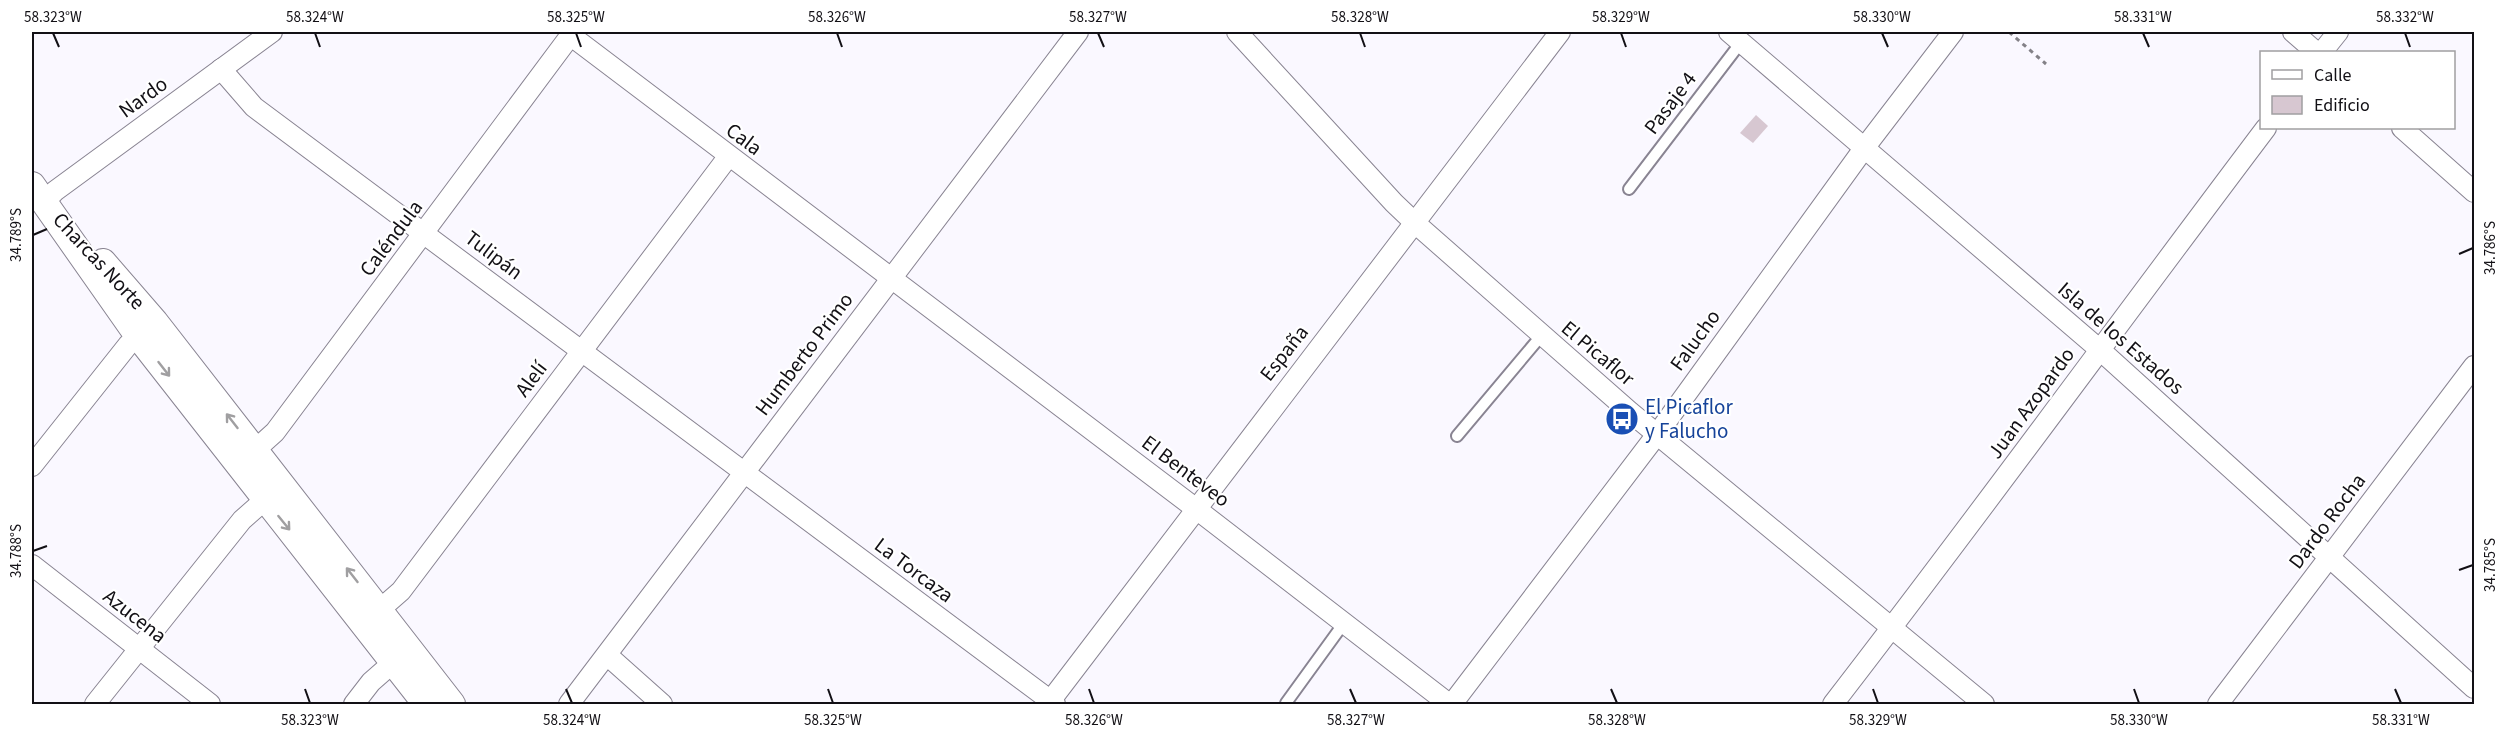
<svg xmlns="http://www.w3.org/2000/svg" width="2506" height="736" font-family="'Source Sans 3',sans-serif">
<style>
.building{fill:#d7c7d1}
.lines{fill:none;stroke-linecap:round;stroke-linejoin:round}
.service-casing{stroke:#898492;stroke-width:14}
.minor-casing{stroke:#898492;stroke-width:22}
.tertiary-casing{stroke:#898492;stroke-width:28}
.path{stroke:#838187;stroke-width:3;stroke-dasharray:4.5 4.5;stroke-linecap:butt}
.service{stroke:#fff;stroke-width:10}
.minor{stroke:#fff;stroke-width:20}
.tertiary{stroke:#fff;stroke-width:26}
.oneway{stroke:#a09fa1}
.ticks{fill:none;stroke:#121015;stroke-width:2}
.labels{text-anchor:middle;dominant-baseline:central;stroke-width:4.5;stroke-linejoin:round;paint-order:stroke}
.street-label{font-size:21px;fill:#121015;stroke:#fff}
.transit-label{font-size:21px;fill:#164399;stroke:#fff;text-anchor:start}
.neatline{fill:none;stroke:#121015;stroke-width:2}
.ticks-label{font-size:15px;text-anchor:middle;fill:#121015}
</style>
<rect width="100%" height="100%" fill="#faf8ff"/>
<!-- building -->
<path class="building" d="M1756,115L1768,126L1753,143L1740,133Z"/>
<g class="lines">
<defs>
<g id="service">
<path d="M1629,189L1742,41"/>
<path d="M1457,436L1541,336"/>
<path d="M1286,703L1344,623"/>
</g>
<g id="minor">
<path d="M1237,32L1394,203L1415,223L1630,412L1984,704"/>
<path d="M1729,32L2099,349L2474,688"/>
<path d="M2293,32L2316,52"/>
<path d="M570,35L1195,508L1449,704"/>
<path d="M2322,52L2338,32"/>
<path d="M221,69L254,107L1055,704"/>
<path d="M2402,128L2474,192"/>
<path d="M44,202L55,191L272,32"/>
<path d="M242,456L255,450L275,432L573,32"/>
<path d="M32,466L128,345L147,329"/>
<path d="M32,565L210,704"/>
<path d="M369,619L401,591L728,157"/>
<path d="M607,655L662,704"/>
<path d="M95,704L242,520L276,490"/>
<path d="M354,704L371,682L404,653"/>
<path d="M569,704L1078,32"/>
<path d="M1048,704L1560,32"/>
<path d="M1452,704L1658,433L1865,147L1953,32"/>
<path d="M1833,704C1980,514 2121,320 2266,128"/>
<path d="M2218,704L2474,366"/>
</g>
<g id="tertiary">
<path d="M32,185L138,336L426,704"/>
<path d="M103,262L155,322L452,704"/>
</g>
</defs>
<!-- service casing -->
<use href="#service" class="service-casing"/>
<!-- minor casing -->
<use href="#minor" class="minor-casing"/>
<!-- tertiary casing -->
<use href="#tertiary" class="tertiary-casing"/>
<!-- path -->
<path class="path" d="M2009,32L2046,64"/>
<!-- service -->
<use href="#service" class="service"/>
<!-- minor -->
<use href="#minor" class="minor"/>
<!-- tertiary -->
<use href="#tertiary" class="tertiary"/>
</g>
<!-- one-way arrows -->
<defs><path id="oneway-shaft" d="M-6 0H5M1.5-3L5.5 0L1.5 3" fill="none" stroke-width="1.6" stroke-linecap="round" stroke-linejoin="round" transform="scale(1.5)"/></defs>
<g class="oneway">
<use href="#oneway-shaft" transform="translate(164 369) rotate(52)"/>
<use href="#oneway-shaft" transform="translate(232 421) rotate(-128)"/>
<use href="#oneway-shaft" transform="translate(284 523) rotate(51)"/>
<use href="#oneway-shaft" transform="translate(352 575) rotate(-128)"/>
</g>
<!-- ticks -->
<path class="ticks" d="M53,33L59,47M315,33L320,47M576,33L581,47M837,33L842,47M1098,33L1104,47M1360,33L1365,47M1621,33L1626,47M1882,33L1888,47M2143,33L2149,47M2405,33L2410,47M33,235L47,229M2459,254L2473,248M33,551L47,546M2459,570L2473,565M305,689L310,703M566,689L572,703M828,689L833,703M1089,689L1094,703M1350,689L1356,703M1611,689L1617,703M1873,689L1878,703M2134,689L2139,703M2395,689L2401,703"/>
<!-- icons -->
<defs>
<symbol id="bus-disc" viewBox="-11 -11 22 22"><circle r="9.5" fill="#1a4fb4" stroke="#fff"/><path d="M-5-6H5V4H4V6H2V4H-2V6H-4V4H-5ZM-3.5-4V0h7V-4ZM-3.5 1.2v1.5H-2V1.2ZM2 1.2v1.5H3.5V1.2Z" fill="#fff"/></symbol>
</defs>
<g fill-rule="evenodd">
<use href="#bus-disc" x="1603" y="400" width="38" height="38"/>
</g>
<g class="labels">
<!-- street labels -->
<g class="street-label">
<text transform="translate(143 97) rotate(-36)">Nardo</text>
<text transform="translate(1670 103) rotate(-53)">Pasaje 4</text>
<text transform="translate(744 139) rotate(37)">Cala</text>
<text transform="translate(391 238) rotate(-53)">Caléndula</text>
<text transform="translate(494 255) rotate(37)">Tulipán</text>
<text transform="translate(99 261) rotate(47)">Charcas Norte</text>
<text transform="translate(2121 338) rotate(41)">Isla de los Estados</text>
<text transform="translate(1695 340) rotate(-54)">Falucho</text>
<text transform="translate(1284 353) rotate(-52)">España</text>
<text transform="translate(1598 353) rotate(40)">El Picaflor</text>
<text transform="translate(804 354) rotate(-53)">Humberto Primo</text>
<text transform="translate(531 379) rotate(-53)">Alelí</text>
<text transform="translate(2031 403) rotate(-54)">Juan Azopardo</text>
<text transform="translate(1186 471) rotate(37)">El Benteveo</text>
<text transform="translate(2327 521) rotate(-53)">Dardo Rocha</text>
<text transform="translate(914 570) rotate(37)">La Torcaza</text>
<text transform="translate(135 616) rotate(38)">Azucena</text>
</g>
<!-- transit labels -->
<g class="transit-label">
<text x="1645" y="407">El Picaflor<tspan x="1645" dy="24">y Falucho</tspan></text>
</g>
</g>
<!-- border -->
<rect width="2506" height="736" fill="none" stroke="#ffffff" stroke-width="66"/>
<!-- legend -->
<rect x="2260" y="51" width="195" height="78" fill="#ffffff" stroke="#a09fa1" stroke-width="1.5"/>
<rect x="2272" y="70" width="30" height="9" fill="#ffffff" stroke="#a09fa1" stroke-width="1.5"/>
<text x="2314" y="81" font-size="18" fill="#121015">Calle</text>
<rect x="2272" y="96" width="30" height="18" fill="#d7c7d1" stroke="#a09fa1" stroke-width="1.5"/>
<text x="2314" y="111" font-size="18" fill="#121015">Edificio</text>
<rect x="33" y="33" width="2440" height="670" class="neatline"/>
<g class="ticks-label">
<text x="53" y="22">58.323°W</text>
<text x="315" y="22">58.324°W</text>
<text x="576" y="22">58.325°W</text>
<text x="837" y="22">58.326°W</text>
<text x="1098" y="22">58.327°W</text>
<text x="1360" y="22">58.328°W</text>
<text x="1621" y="22">58.329°W</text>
<text x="1882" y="22">58.330°W</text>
<text x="2143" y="22">58.331°W</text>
<text x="2405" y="22">58.332°W</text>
<text transform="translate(16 235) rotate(-90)" y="5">34.789°S</text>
<text transform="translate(2490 248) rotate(-90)" y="5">34.786°S</text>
<text transform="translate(16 551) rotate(-90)" y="5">34.788°S</text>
<text transform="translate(2490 565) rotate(-90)" y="5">34.785°S</text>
<text x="310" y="725">58.323°W</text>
<text x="572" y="725">58.324°W</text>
<text x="833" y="725">58.325°W</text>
<text x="1094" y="725">58.326°W</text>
<text x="1356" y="725">58.327°W</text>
<text x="1617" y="725">58.328°W</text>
<text x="1878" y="725">58.329°W</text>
<text x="2139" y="725">58.330°W</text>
<text x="2401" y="725">58.331°W</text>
</g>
</svg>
